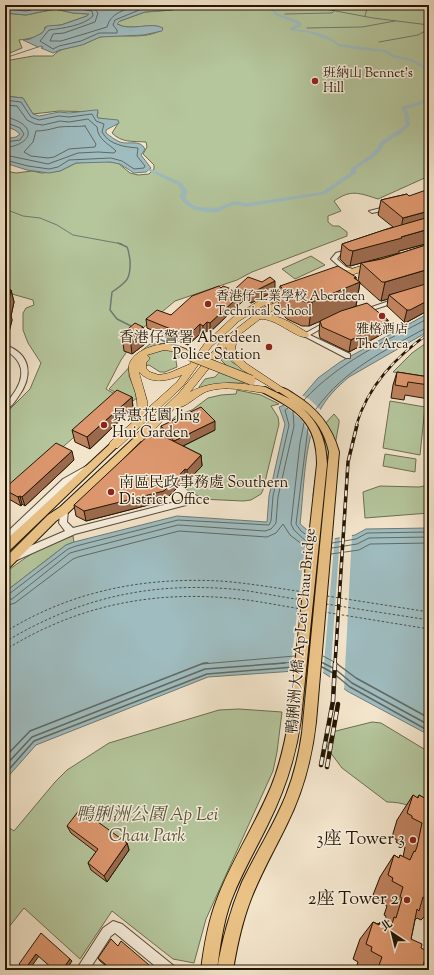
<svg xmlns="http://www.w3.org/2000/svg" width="434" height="975" font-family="'Sorts Mill Goudy','Noto Serif TC',serif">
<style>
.green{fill:#b5c69d;stroke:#6c6e50}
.water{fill:#9fbdc1;stroke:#6e7a75}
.pier{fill:#f3e5cc}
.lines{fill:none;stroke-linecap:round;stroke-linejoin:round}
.shore-far1{stroke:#626a62;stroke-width:1}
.shore{stroke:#626a62;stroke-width:1.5}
.stream-far1{stroke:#6e7a75;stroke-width:1}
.stream{stroke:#6e7a75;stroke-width:1.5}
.canal{fill:#9fbdc1;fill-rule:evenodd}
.ferry{stroke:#4f5045;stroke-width:1;stroke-dasharray:2.5 2;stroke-linecap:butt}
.minor-casing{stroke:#584a34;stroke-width:2}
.major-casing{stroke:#241602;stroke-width:2}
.highway-casing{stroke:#241602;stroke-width:1}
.minor{fill:#f7eede;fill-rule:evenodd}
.major{fill:#eac286;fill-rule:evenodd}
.highway{fill:#eac286;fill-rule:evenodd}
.rail-far2-casing{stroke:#241602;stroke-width:2.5}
.rail-far1-casing{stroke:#241602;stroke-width:3.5}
.rail-casing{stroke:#241602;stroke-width:4.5}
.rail-far2{stroke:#f7eede;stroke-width:1.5;stroke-dasharray:5;stroke-linecap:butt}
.rail-far1{stroke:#f7eede;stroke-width:2;stroke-dasharray:6;stroke-linecap:butt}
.rail{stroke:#f7eede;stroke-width:3;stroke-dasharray:8;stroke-linecap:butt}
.highway-bridge-casing{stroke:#241602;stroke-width:10;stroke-linecap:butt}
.highway-bridge{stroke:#eac286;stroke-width:9}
.wall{fill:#be825f;stroke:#241602}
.shaded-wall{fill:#9b6a4d;stroke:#241602}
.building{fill:#dd976e;stroke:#241602}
.poi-dot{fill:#8f2418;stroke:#f7eede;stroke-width:1.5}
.labels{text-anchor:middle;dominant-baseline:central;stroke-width:3;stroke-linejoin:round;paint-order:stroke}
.far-poi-label{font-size:13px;fill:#241602;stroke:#f7eede;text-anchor:start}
.poi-label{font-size:15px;fill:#241602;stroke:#f7eede;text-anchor:start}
.street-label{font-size:15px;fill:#241602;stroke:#f7eede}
.near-park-label{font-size:18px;font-style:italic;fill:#575438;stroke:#f7eede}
.near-poi-label{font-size:18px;fill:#241602;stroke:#f7eede;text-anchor:end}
</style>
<rect width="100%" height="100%" fill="#f3e5cc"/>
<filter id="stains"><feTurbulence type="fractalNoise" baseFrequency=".005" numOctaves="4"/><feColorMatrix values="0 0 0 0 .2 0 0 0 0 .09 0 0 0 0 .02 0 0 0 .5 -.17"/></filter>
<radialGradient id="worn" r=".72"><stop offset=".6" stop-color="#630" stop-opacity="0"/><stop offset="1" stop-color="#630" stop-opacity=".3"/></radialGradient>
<!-- green -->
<g class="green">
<path d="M188,5H429V176L378,199C359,193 351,189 334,201L341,211L328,216V222L333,226H339L347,232V236L252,272L237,280L175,301L144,327L121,360L106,389L120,397L41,466L5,495V414L30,389L41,363L28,343L23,330V313L26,308L34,305L33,300L5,292V171L16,173L32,171L42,173L60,171L76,163L102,161L118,163L130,173L138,175L149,174L154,169V165L143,154L147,147L146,142C132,141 122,143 112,133L119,122L98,118L97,117L98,112L59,111L33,114L23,98L5,96V61L33,56H53C59,48 70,48 80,45C87,44 93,39 100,37C120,33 145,41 163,29C154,21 130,32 117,24L120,21L145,12L172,10Z"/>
<path d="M55,9L73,13L89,14L87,16L61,25L45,27L44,31C37,38 28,39 19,40L22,48L5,55V13L26,15Z"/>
<path d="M311,256L325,265L295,279L282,269Z"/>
<path d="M429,341V378L393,372L412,353Z"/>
<path d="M171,343L187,349L176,361L177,367L165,372H160L149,365L129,370V376L138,397L133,401L109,389L134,362L135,356L150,344Z"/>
<path d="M227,354L232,362L251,374L247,376L245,383H228L201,389L199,387L205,379L215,377L226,365L221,360Z"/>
<path d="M237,390L261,395L279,404L271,406L278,417L279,424L263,490L261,494L251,500L243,501L200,499V497L182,487L202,466L152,439L177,415L192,410L208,398L221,395L236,394Z"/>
<path d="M390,401L425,407L420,455L383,448Z"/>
<path d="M334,414L339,420V423L334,451L329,518L313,516L315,502L313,495L323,426Z"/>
<path d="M385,454L416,459L415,472L383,466Z"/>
<path d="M429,485V513L365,518L363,492L380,486L419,487Z"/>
<path d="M73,536L74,542L66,545L5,592L6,572C30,554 44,544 73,536Z"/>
<path d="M239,709L282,712L277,752L273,771L206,919L194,963L173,959L112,911L80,959L24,908L5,932V825L14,831L55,782L67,770L109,743L219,710Z"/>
<path d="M372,722L381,723L429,752V816C416,807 403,802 387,802L342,768L327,748L332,732Z"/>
</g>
<!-- water -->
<g class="water">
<path d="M5,5H188L172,10L145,12L120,21L117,24C131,32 151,21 163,28L162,31L143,35L100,37L82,45L60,50L53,53L41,48L43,47L42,46L38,47L23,40L30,39L42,33L47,26L61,25L87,16L89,14L73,13L55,9L26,15L5,13Z"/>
<path d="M5,96L23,98L33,114L39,116L59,112L69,113L95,110H98L97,116L98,118L118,120L119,123L106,130V133C110,136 115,140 120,142C129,145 140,139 145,149L141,155L151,168L146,172L134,173L120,164L110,162L76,163L60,171L49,173L27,170L5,163V139L16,137L20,134L15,130L5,126Z"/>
<path d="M429,313V331L349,377C337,387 326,398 319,412C304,442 304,490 300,524L313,535L333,539L355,535L366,529L429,528V735L347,691L330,677L321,671H295L208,677L36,745L5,780V592L66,545L74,542L177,516L267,522L269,496L285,424L279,407L300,399L318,378L340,362Z"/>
</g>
<!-- pier -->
<g class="pier">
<path d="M301,395L309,399L322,411L314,428L312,439L302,420L282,404L298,398Z"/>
<path d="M307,528L321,535L335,536L323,675L321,673H290Z"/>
<path d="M352,534L345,670L344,690L330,679L340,535Z"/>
</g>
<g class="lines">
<!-- shore-far1 -->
<g class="shore-far1">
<path d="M91,5L98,13L95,22L64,33L53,34L50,41H61L107,27C111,12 124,11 137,5"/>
<path d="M5,9L26,11L55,5L92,11L93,16C83,26 63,28 49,30L40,41L53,49L59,46L81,41L99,33H117V30L113,25L115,20L144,8L174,5"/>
<path d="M5,100L21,102L31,117L39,120L59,116L69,117L92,114L96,121L104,124L102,132C109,145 125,147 138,148L137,156L145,166L144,168L134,169L122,161L111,158L69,160L58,167L49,169L28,166L5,160"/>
<path d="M5,105L17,106L27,120L35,124L43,125L60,121L69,122L88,119L97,127C98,140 108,143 116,151L114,153L98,152L78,153L48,164L5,155"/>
<path d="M5,117C35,123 37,143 5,148"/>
<path d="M5,122L20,128L24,134L20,140L5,142"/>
<path d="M85,126L96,144L95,147L69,149L54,157L48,158L31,156L24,152L33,142L36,131C44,131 51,129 59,127C67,126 76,127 85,126Z"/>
<path d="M304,400C339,362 384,342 429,318"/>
<path d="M316,409C345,369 384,351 426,328H429"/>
<path d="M304,423L300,443L291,524L294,530L307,542"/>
<path d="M308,428L296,524L301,531L308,536"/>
<path d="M332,543L356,539L367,533L429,532"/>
<path d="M332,548L357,544L369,538L429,537"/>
<path d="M331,554L359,550L370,544L429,543"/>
<path d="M5,595L9,594L68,549L76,546L178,520L269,525L271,521L273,496L289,425L285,410L288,408"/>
<path d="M5,600L12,599L70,553L77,551L178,525L265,531L271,529L276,523L278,497L294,426L293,411"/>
<path d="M5,606L15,603L73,559L78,557L179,531L267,537L276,533L283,524L290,535L307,548"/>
<path d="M323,656L338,664"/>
<path d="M322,662L325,664"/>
<path d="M202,664L295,656"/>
<path d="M273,664L294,662"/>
</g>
<!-- shore -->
<g class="shore">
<path d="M323,663L335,669L352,683L429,725"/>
<path d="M336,663L356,678L429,718"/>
<path d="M322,667L333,673L350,687L429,731"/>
<path d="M5,757L30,731L204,663H208"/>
<path d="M5,766L32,737L205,669L285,663"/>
<path d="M5,774L34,741L207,674L294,667"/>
</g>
<!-- stream-far1 -->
<g class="stream-far1">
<path d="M304,5L373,18L429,25"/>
<path d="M285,14L332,13L339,5"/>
<path d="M365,16L368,5"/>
<path d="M307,28L362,27L395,21"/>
<path d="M379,42L418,35L429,29"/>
<path d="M5,58L38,47"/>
<path d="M5,209L23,216L40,218L57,225L73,235L122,244"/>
</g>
<!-- stream -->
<g class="stream">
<path d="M118,243L127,247C129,251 129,255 130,260C131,279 127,282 112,292L110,310L117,319L133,327"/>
<path d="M142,332L166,342"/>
</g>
<!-- canal -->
<g class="canal">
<path d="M268,5H272L277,13L301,22V26L295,29C310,31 328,33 339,44L386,50L394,55L412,59L427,67L429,72H427L425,69L410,61L392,57L384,52L353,49L338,46L332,41L309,33L290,30V28L298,24L275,15Z"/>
<path d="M429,97V100L423,104L406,109L408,112L410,125L400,134L384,144L381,150L373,158L356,169V173L326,194L247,207C243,206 238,204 235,205C228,205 223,211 217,212C204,213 183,210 180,195L182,192L178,185L147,170L151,169L182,183L188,192L186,195V199L193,205L199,207L216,208L234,201L247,203L322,192L351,172V168L369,156L377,148L380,142L396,132L406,124L404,112L401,107L419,102Z"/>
</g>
<!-- ferry -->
<g class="ferry">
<path d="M327,596L429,612"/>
<path d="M326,604L429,620"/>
<path d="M324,612L429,629"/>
<path d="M5,632C71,591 143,577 220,581C248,583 276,588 304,592"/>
<path d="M5,642C76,599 148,582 231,589C255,591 279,597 303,600"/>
<path d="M5,650C74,607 148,591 229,598C253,600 277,605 301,609"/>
</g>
<defs>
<g id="minor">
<path d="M389,206L392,208L391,209L372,213L369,211Z"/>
<path d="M350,249L353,251L352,252L340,255L337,259L346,267L356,270L357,271L354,273L342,269L331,259L336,253Z"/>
<path d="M398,298L401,300L400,301L363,313L360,311Z"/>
<path d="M329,320L331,321V323L310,335L350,354V358H346L302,335Z"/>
<path d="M5,345C32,354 33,377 18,397C15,402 10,408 5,410V404C22,386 31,365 5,350Z"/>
<path d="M88,465L91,466L92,468L91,470L69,483L8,541L5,542V534L63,479Z"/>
<path d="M183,500L186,501L187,503L186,505L75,534L17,560L14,559L13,556L14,553L65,531L59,523L61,508H67L68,510L67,522L73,528Z"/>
<path d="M113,921L122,924L174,966L176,970H160L115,933L111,936L89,970H76L103,928Z"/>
<path d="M5,962L11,966L13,970H5Z"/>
</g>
<g id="major">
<path d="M265,387L290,399L276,390L277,388C283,386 289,391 294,394C317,408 332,426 339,452L316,722C312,758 303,792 287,824C275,849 261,873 251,899C242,922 237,946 233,970H217C222,940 230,911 242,882C256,853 274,825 286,795C294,775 299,754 302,733L329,452C325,434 317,420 302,408C320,424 326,441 327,464L301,719C296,756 285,790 268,824C256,849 241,874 231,901C223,923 220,947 217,970H201C204,946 208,922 217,899C232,860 255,825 271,787C280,765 285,742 289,719L317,464C317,422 297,410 262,392L261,390Z"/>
<path d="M139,435L144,438L142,440L68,513L56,521L9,568L5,570V558L48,515L60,507L136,436Z"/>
<path d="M114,442L119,445L117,447L9,551L5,552V541L111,443Z"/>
</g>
<g id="highway">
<path d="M371,263H374L378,265L377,267L338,279H335L331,277L332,275Z"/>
<path d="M292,288L296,291L295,293L263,306L239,321L211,347L183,386L118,448H110L109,445L110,442L136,419C136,413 138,406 137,401C136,390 130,381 129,371C126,354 151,345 164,344C174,344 188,348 195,356L193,358L190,359L178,352L164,350L147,355L150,358L146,363V368L150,372L159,375L169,373L190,364L205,343L233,317L257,302ZM139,372C151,385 167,381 182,375L177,382L147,409V401Z"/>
<path d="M289,297L293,300L292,302L266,314C282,316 295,325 308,333L309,335L308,337C297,340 277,318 260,319L238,336L235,348L237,354L247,364L283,388L285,390L283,392H277C261,379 230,369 226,347L190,392C214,379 239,383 265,387L270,390L268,392L265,393C247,391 226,385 208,391C198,394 184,410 176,407L143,441H135L134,438L135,435L179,393L222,340L263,308Z"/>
</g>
</defs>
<!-- minor casing -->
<use href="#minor" class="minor-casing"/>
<!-- major casing -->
<use href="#major" class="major-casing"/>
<!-- highway casing -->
<use href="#highway" class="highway-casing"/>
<!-- minor -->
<use href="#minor" class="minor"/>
<!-- major -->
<use href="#major" class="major"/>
<!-- highway -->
<use href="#highway" class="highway"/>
<defs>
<path id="rail-far2" d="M356,426C368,385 396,357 429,333"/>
<path id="rail-far1" d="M335,664L348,462L357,425"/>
<g id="rail">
<path d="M321,765L333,701L335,663"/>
<path d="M327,767L338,704"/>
</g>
</defs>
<!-- rail-far2 casing -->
<use href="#rail-far2" class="rail-far2-casing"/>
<!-- rail-far1 casing -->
<use href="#rail-far1" class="rail-far1-casing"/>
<!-- rail casing -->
<use href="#rail" class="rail-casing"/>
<!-- rail-far2 -->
<use href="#rail-far2" class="rail-far2"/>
<!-- rail-far1 -->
<use href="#rail-far1" class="rail-far1"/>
<!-- rail -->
<use href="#rail" class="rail"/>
<defs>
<path id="highway-bridge" d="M190,356L251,380"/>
</defs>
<!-- highway-bridge casing -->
<use href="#highway-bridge" class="highway-bridge-casing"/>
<!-- highway-bridge -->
<use href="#highway-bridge" class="highway-bridge"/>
</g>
<!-- wall -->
<g class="wall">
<path d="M407,194L429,243L399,251L367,262L382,259L429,244V310L407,322H404L387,306L388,299L381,301L379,300L360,283L356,306L349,308L388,320L386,332L349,352L320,338L319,333L320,321L309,326H302L287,319L278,310L280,286L356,277V279L358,281L361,263L350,266H347L340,259L342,244L393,227L378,215L381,200Z"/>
<path d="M221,288L234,290L275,291L251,303L245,299L210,332L207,331L203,335L200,334L188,345L147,328L146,319L171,315Z"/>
<path d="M5,289L11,290L14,302L11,316L12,320L9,332L5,333Z"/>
<path d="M143,327L145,344L132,354L124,351L122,334Z"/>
<path d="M397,372L429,377V399L405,395L404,400L391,398L393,385Z"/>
<path d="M132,397L133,408L90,449L75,442L72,430Z"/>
<path d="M161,426L215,430L183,446L201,455L202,466L187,481L185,480L164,501L86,521L76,516L74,505L161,435Z"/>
<path d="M429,435V451H426L427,442Z"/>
<path d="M74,460L25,506L22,504L21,506L7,498L5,492V490Z"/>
<path d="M429,794V912L421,920L417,918L415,920L411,939L421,948L422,970H366L357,965L358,962L353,959L360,939L373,922L378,924L380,922L384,924L386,916L384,915L387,906L378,900V898L373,895L380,877L394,855L399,858L400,855L403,857L405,847L396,842L397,840L392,837L397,820L413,795L417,798L419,795L426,799Z"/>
<path d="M67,826L127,843L129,850L107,882L91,870L88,863L96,852L71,833Z"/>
<path d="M118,946L155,970H111L100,961L98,958Z"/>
</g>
<!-- shaded-wall -->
<g class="shaded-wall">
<path d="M429,211V224L400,233L403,218Z"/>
<path d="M429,229V243L399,251V253L350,266L353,251L401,237Z"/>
<path d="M429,269V285L389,295L388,299L381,301L385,282Z"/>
<path d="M356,277L355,284L360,282L356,306L309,326L312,302Z"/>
<path d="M275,281V291L251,303V293Z"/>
<path d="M9,289L10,293L11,290L14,302L11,316L12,320L9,332L6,321L7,308Z"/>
<path d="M246,290L245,299L210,332V323Z"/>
<path d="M429,300V310L407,322H404L407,310Z"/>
<path d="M388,320L386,332L349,352L351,340Z"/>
<path d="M207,322V331L203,335V326Z"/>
<path d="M200,324V334L188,345V336Z"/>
<path d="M143,327L145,344L132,354L130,337Z"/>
<path d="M132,397L133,408L90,449L87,437Z"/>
<path d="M215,421V430L175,450L174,441Z"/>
<path d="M72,451L74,460L25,506L22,497Z"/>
<path d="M201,455L202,466L187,481V470Z"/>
<path d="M185,469V480L164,501L86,521L84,511Z"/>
<path d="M20,496L22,504L21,506L18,497Z"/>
<path d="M127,843L129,850L107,882L104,876Z"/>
<path d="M36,954L39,956L29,970H26L25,969Z"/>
<path d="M70,959L72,961L66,970H62Z"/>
</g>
<!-- building -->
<g class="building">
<path d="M429,189V211L403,218L381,200L407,194L409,196Z"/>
<path d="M429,217V229L401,237L402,238L353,251L349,250L342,244L384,230Z"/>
<path d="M429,244V269L385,282H382L361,263L382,259Z"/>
<path d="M338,266L356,277L354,278L360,282L312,302H305L289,295L280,286Z"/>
<path d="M248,277L262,282L270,277L275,281L251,293L246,290L210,323L207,322L203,326L200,324L188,336L146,319L157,310L171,315L192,296L219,286L221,288L223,286L234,290Z"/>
<path d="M429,283V300L410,310H407L389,295Z"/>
<path d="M5,289H9V290H11L7,308H9L6,321H5Z"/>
<path d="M367,303L388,320L351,340L322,327L320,321L341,311Z"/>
<path d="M135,323L143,327L130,337L122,334Z"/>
<path d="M397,372L429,377V385L408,382L407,387L395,385Z"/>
<path d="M117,390L132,397L87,437L72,430Z"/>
<path d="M201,407L215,421L174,441L161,426Z"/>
<path d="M153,431L201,455L187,470L185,469L164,491L84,511L74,505Z"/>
<path d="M56,443L72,451L22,497L20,496L18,497L5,490V488Z"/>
<path d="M413,795L418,798L419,795L428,800L429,798V900L423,897L419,911L417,909L411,939L422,944L421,948L427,951L422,970H407L403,968V970H380L381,969L378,968L382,957L371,951L372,947L366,944L373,922L379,925L380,922L391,928L394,917L396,918L402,898L400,897L403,887L392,881L393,878L388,875L394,855L399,858L400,855L410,860L414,851L415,852L417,847L422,823L412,818V816L407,813Z"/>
<path d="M80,809L127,843L104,876L88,863L98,849L67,826Z"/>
<path d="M41,933L70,959L62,970H54L36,954L25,969L19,964Z"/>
<path d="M111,939L118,946L121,941L155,970H112L98,958Z"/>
</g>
<!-- markers -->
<g class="poi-dot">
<circle cx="315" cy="81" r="4"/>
<circle cx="208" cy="304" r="4"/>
<circle cx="382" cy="316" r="4"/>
<circle cx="269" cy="347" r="4"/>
<circle cx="104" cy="425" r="4"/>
<circle cx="111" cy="492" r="4"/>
<circle cx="413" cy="840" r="4"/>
<circle cx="407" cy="900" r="4"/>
</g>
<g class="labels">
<!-- far-poi labels -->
<g class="far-poi-label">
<text x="323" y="74">班納山 Bennet's<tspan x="323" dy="15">Hill</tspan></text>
<text x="216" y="297">香港仔工業學校 Aberdeen<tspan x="216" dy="15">Technical School</tspan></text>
<text x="382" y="330" text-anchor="middle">雅格酒店<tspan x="382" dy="15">The Arca</tspan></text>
</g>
<!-- poi labels -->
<g class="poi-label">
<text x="261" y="338" text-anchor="end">香港仔警署 Aberdeen<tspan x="261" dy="17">Police Station</tspan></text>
<text x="112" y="416">景惠花園 Jing<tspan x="112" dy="17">Hui Garden</tspan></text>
<text x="119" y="483">南區民政事務處 Southern<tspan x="119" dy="17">District Office</tspan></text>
</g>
<!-- street labels -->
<g class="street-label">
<text transform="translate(302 631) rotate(-85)">鴨脷洲大橋 Ap Lei Chau Bridge</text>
</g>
<!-- near-park labels -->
<g class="near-park-label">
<text x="147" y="816">鴨脷洲公園 Ap Lei<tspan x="147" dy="21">Chau Park</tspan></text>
</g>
<!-- near-poi labels -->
<g class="near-poi-label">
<text x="405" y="840">3座 Tower 3</text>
<text x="399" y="900">2座 Tower 2</text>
</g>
</g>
<!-- margin -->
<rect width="434" height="975" fill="none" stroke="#f3e5cc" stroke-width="20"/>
<rect x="6" y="6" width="422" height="963" fill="none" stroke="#241602" stroke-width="2"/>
<rect x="10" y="10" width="414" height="955" fill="none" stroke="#241602"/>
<!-- north arrow -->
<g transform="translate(392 933) rotate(325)" stroke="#f7eede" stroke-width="3" paint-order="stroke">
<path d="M0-3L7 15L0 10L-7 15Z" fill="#241602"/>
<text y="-6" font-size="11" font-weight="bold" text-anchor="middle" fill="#241602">北</text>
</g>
<rect width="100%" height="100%" filter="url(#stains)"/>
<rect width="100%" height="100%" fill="url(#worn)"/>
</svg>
